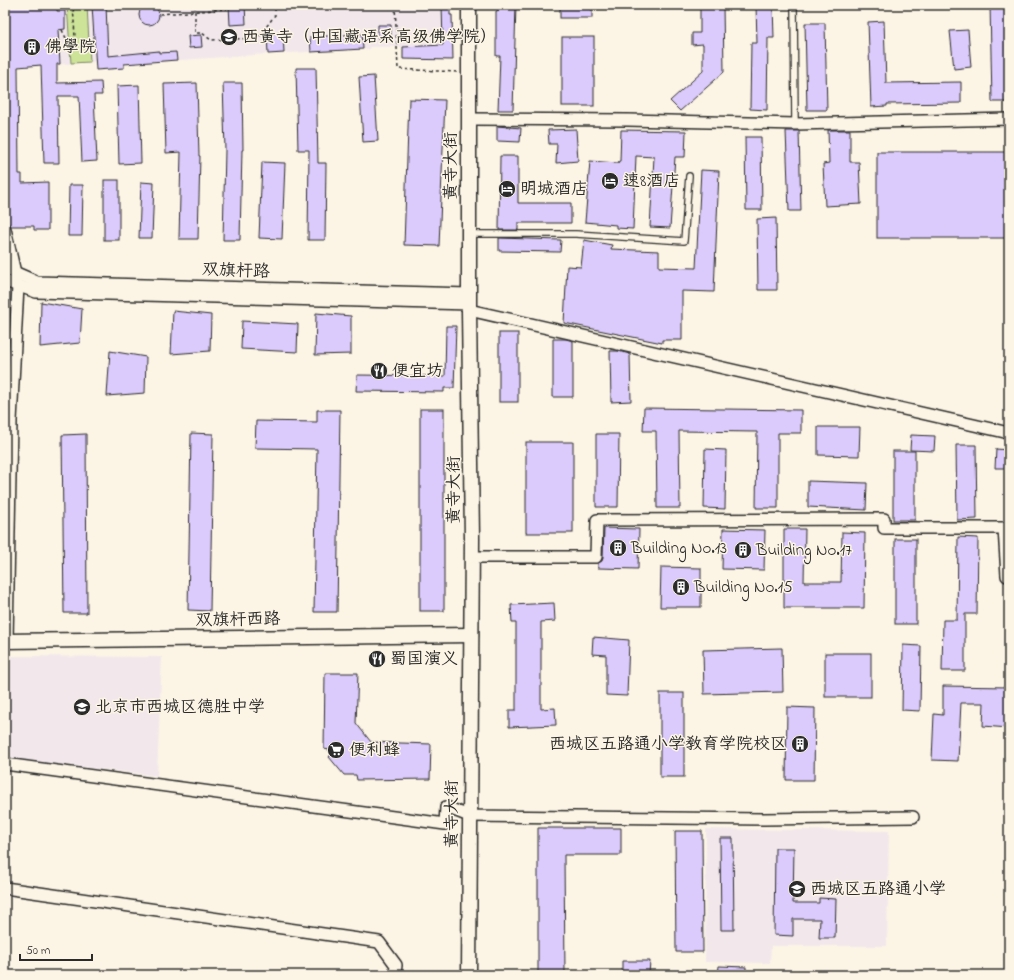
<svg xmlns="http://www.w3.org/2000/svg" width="1014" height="980" font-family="'Indie Flower','LXGW WenKai TC',sans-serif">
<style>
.built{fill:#f2e8ec}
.green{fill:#cde398;stroke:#7c8762}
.building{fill:#dbcafc;stroke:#2b2b2b}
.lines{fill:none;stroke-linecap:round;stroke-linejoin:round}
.service-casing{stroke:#2b2b2b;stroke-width:8}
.minor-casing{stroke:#2b2b2b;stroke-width:14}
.tertiary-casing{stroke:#2b2b2b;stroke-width:17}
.path{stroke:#2b2b2b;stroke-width:1.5;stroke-dasharray:3 3;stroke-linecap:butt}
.service{stroke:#fcf5e5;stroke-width:5.5}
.minor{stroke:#fcf5e5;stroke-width:11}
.tertiary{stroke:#fcf5e5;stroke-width:14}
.labels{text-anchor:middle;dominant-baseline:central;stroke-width:3;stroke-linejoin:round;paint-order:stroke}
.poi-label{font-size:17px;fill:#2b2b2b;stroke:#fcf5e5;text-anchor:start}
.street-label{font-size:17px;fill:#2b2b2b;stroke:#fcf5e5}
</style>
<rect width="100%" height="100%" fill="#fcf5e5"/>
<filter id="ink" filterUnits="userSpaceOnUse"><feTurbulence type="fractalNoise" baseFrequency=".025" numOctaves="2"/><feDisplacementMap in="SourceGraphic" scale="8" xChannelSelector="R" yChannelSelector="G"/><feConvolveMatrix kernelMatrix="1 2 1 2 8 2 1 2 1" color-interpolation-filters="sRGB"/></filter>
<g filter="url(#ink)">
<!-- built -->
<g class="built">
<path d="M5,5H450V8H446V10L452,15L453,60L403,59V47H370V49L268,54L124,64V68L96,70V62L5,68Z"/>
<path d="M5,656L162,657L157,776L5,758Z"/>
<path d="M706,829L889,831L887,946H771L770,963L705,962Z"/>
</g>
<!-- green -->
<path class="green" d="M67,5H87L90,62L71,63Z"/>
<!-- building -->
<g class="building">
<path d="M5,5H57V11H65V29L58,30L60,64H57V83L101,82L102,95H94L97,161L82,162L79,96H58L59,163H44L41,65L18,67L19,174H22V183L48,182V230H34V226H11L7,222L6,162H5Z"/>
<path d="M92,5H106L108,56L159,51V53L176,52L177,60L124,64V68L96,70Z"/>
<path d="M229,5H245L246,24L230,25Z"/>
<path d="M442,5H450V15H452L453,60L403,59V47L443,45Z"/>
<path d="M498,5H516L513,110H498L500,56H496V11H498Z"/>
<rect x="560" y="5" width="32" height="13"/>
<path d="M700,5H723L724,72L680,111L670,101L703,71V44L692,45V33H700Z"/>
<path d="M756,5H773L774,38H768L767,110L750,109L751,43H757Z"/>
<path d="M990,5H1009V102H992Z"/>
<circle cx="149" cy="15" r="10"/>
<path d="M884,21L886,83L961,82V103L887,104V106L871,107L868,22Z"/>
<path d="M805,23H825L827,110H807Z"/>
<path d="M378,25H391V37L378,38Z"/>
<path d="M968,30L971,67L954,69L950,31Z"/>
<path d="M283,33L284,53L268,54L267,34Z"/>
<path d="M362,34L363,49L311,52L310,37Z"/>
<path d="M201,35L202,47L189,48L188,36Z"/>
<rect x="562" y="37" width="32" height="69"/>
<path d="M296,68H316L318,163H326L325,240H308L309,150H298Z"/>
<path d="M374,76L378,141L363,142L359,77Z"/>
<path d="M197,83L199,156H200L198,239H179L181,152L166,153L164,84Z"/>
<path d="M223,83H242L243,150H242L240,240H223L225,150Z"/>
<path d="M139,85L141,163L119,164L117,86Z"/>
<path d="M409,99L445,100L439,246L404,245Z"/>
<path d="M497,126L521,128L520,142L497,141Z"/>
<path d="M576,129L578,161L556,163L557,144H549L548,130Z"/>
<path d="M621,130L686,131L685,157H675L670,228L650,227L654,157L636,156L633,229L616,228V225L585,222L590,161L618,163L619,161H620Z"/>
<path d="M828,130H850V162H859L861,204L825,206L823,164L829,163Z"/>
<path d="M786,131H799L801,211H789Z"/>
<path d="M745,137H761L762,210H746Z"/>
<rect x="877" y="152" width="132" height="86"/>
<path d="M500,156H518V203H571V223H518V230H499Z"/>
<path d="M262,162L285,163L282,239L259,238Z"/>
<path d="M701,170L719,171L714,292L682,291V340H662V343L564,323L567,266L581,267L584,240L612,245L611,249L659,251V267L696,268Z"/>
<rect x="104" y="180" width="15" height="60"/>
<path d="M141,182L154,183L152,238H139Z"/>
<path d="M69,185H83L82,236H68Z"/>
<path d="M776,218L777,290H758L757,219Z"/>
<path d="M499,238L561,240L560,252L499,251Z"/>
<path d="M41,302L82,309L80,343L40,347Z"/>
<path d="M173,311L211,315L210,351L171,354Z"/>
<path d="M316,313L351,316V354L315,355Z"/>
<path d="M242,321L298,324L297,352L241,349Z"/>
<path d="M446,326H456L454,388H444V392L356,391L357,375L445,376Z"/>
<rect x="499" y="333" width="19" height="69"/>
<path d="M553,339H566L573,341V397H553Z"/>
<path d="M110,351L146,357L145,393L107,396Z"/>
<path d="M610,351H618L630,354L631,401L611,402Z"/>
<path d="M644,408L801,410V433H778V508H756L757,432L679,431L680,508H657L656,431H643Z"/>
<rect x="420" y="409" width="24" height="202"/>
<path d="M317,410H340L337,612H314L317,449L255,448L256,421L317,422Z"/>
<path d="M818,427H860L859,456L818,455Z"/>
<path d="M191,433L213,434L210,611L188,610Z"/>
<path d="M86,434L87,613H64L62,435Z"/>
<path d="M596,434H619L618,507H596Z"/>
<path d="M911,435L935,436L934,451L910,450Z"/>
<rect x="526" y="442" width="47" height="91"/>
<path d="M956,445H976L977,519L957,520Z"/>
<path d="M705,449L726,450L725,509L704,508Z"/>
<path d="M996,449L1009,450V468H995Z"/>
<rect x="893" y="451" width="22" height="69"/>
<path d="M808,481L867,483L866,510L808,507Z"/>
<path d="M604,528L639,529L638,569L598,568V563L602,561L603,557Z"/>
<path d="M723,529L765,530L764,570L722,569Z"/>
<path d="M784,529H805L804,582H841L842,532L865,533L864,608H784Z"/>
<path d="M958,537L978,538L977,614H965V671H942L943,620H957Z"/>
<rect x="895" y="539" width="21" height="85"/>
<path d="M661,567L701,568V607H660Z"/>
<path d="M554,603L555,621L541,622V709L555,708L556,725L509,727V710H516V623H512L511,605Z"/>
<path d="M593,637L629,640L627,696L606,695V655L592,654Z"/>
<path d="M903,645L921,646L920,711L902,710Z"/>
<path d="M782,648L783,692L704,694L703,650Z"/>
<rect x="825" y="653" width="46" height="44"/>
<path d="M325,673H358L356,723L371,742L431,744L430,779L357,780L356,775H344L329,757L334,751L324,749Z"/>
<path d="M943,686L1009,687V728L983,726L984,703H961L958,761L932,760L934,714L943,715Z"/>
<rect x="660" y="693" width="24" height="84"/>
<path d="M787,707L815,708L814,780H786Z"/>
<path d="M538,828H621V855H564L565,975H538Z"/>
<path d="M675,831H702L703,952H676Z"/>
<path d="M720,838H733L734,930H721Z"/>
<path d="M775,848H794L793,903H819V898L836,899L835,938H819L820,919H793V936L774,935Z"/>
<path d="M622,961H650L649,975H622Z"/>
<path d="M719,966L746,967V975H718Z"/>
</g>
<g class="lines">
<defs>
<g id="service">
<path d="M794,5L795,124"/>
<path d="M470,234H576L684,241L689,176"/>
</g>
<g id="minor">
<path d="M469,119L628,120L795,124L1009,119"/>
<path d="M5,229L18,286L11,421L7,641"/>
<path d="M5,268L37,282L469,294"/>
<path d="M5,281L36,292L469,304"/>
<path d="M469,310L1009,433"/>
<path d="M472,557H596L597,520L884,519V528H1004L1007,576H1009"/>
<path d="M5,764L445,824L446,807L469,816L764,819L913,817"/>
<path d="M5,888L379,942L396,965L395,975"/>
</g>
<g id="tertiary">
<path d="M5,641L471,635"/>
<path d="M469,975L472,539L469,310V5"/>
</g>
</defs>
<!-- service casing -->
<use href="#service" class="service-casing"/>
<!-- minor casing -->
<use href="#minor" class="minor-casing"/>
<!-- tertiary casing -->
<use href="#tertiary" class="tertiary-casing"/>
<!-- path -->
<g class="path">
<path d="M195,5V33H202L211,40L258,38L275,15V5"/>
<path d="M395,5L398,69L458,72"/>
<path d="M61,11V5"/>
<path d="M160,14L227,9"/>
<path d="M62,30L67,40L71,42L74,40L75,37L73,5"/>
</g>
<!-- service -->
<use href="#service" class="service"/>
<!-- minor -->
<use href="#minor" class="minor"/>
<!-- tertiary -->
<use href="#tertiary" class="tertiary"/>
</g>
</g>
<!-- icons -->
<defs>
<symbol id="university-disc" viewBox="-11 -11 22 22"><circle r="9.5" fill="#2b2b2b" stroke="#fcf5e5"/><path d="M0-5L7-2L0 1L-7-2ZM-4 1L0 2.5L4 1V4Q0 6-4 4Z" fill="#fff"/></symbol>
<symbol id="building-disc" viewBox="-11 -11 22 22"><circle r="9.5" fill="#2b2b2b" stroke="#fcf5e5"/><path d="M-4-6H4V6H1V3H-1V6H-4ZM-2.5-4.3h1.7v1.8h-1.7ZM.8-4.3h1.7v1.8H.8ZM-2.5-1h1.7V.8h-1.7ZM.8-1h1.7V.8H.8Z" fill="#fff"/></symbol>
<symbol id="hotel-disc" viewBox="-11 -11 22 22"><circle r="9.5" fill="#2b2b2b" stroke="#fcf5e5"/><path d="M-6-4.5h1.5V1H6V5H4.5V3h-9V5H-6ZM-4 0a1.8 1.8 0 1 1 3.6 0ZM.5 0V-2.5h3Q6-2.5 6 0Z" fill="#fff"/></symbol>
<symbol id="restaurant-disc" viewBox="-11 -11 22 22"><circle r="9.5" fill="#2b2b2b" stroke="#fcf5e5"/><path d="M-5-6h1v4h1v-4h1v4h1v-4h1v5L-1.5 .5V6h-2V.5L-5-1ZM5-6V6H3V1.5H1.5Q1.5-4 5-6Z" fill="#fff"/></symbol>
<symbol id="school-disc" viewBox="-11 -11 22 22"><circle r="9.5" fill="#2b2b2b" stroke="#fcf5e5"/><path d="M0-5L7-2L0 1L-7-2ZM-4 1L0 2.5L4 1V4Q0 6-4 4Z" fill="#fff"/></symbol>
<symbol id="supermarket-disc" viewBox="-11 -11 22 22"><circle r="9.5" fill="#2b2b2b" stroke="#fcf5e5"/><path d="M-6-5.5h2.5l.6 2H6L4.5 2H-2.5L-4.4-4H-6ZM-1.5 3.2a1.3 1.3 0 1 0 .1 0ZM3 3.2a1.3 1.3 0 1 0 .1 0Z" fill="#fff"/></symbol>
</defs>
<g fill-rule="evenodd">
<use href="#university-disc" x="219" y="27" width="20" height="20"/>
<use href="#building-disc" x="22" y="37" width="20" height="20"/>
<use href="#hotel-disc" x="600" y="171" width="20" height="20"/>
<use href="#hotel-disc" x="497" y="179" width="20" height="20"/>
<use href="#restaurant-disc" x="369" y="361" width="20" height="20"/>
<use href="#building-disc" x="608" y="538" width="20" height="20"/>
<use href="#building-disc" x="733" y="540" width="20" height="20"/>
<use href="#building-disc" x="671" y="577" width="20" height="20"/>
<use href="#restaurant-disc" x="367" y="649" width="20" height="20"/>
<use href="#school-disc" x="72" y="697" width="20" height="20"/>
<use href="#building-disc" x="790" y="734" width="20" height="20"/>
<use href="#supermarket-disc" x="326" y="740" width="20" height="20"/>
<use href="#school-disc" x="787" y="879" width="20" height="20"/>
</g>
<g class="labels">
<!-- poi labels -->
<g class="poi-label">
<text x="242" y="37">西黃寺（中国藏语系高级佛学院）</text>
<text x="45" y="47">佛學院</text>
<text x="623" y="181">速8酒店</text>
<text x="520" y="189">明城酒店</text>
<text x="392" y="371">便宜坊</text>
<text x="631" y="548">Building No.13</text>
<text x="756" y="550">Building No.17</text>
<text x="694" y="587">Building No.15</text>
<text x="390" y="659">蜀国演义</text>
<text x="95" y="707">北京市西城区德胜中学</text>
<text x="787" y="744" text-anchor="end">西城区五路通小学教育学院校区</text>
<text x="349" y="750">便利蜂</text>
<text x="810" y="889">西城区五路通小学</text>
</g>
<!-- street labels -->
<g class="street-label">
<text transform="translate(451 166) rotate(-90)">黄寺大街</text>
<text transform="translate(236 271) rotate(2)">双旗杆路</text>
<text transform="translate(454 490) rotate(-90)">黄寺大街</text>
<text transform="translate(238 620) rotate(-1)">双旗杆西路</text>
<text transform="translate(452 814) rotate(-90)">黄寺大街</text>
</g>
</g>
<!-- margin -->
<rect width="1014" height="980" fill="none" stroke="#fcf5e5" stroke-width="20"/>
<rect x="10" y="10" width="994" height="960" fill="none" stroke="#2b2b2b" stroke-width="1.5" filter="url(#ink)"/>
<!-- scale -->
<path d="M20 954v6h72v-6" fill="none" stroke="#2b2b2b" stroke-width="2"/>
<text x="26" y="954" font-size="12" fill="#2b2b2b" stroke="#fcf5e5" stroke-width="3" paint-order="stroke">50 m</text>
</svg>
